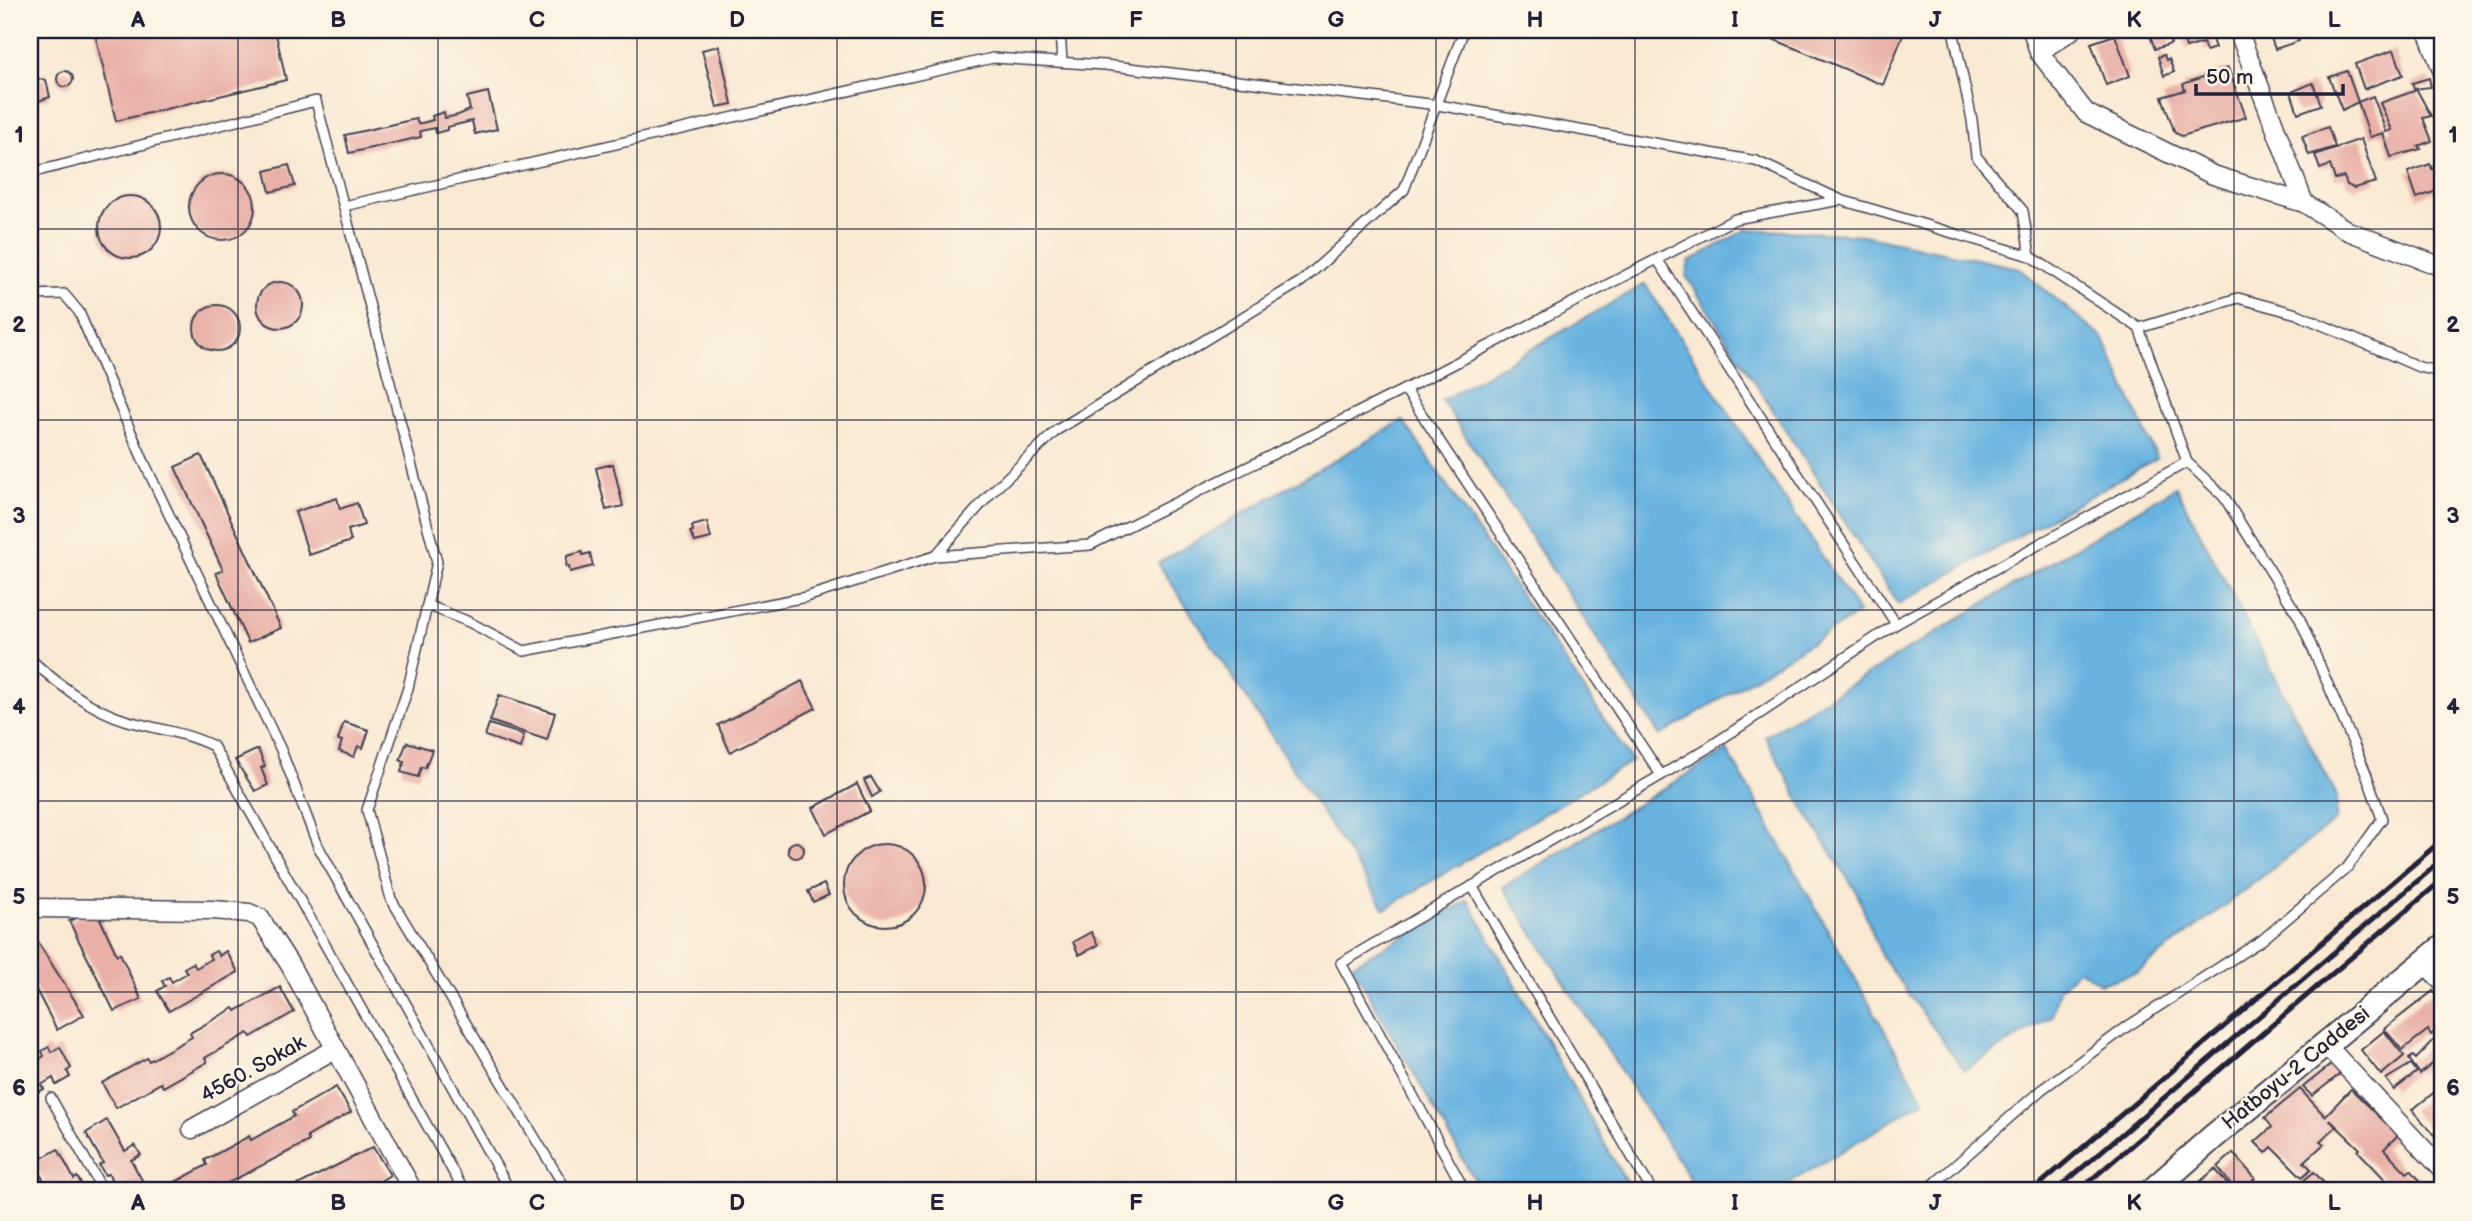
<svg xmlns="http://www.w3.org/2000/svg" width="2472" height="1221" font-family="'Balsamiq Sans',sans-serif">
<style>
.water{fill:#67b3e0;stroke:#446a8e;stroke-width:2}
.building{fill:#e9b0a8}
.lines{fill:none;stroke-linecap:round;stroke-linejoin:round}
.lane-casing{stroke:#424052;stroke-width:12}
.street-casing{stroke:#424052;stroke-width:21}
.secondary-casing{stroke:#424052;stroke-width:28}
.lane{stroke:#fff;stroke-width:9}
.street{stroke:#fff;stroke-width:18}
.secondary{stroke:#fff;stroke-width:24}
.rail{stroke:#22223b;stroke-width:5}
.grid{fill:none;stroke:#22223b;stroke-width:2;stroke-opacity:0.55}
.labels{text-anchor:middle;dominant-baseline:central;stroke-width:5;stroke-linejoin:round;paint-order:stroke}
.street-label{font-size:21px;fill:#22223b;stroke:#fcf5e5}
.neatline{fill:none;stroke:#22223b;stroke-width:2.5}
.grid-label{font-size:23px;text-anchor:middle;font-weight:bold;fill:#22223b}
</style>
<rect width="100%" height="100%" fill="#fcf5e5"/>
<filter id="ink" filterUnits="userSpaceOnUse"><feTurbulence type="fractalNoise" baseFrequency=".0143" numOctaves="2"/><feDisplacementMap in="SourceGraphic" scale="14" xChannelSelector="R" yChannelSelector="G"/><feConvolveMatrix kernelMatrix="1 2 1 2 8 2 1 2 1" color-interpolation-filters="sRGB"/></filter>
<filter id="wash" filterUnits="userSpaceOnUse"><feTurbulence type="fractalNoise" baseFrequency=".00686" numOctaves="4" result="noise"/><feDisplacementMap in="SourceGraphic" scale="28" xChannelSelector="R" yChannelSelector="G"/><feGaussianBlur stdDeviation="1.57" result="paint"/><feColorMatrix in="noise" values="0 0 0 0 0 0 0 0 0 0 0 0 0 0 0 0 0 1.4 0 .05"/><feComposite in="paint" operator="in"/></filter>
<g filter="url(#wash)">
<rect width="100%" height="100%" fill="#f9e9d3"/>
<!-- water -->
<g class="water">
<path d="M1747,229L1863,235L2018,268L2103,338L2157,458L1898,604L1686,276L1689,262Z"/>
<path d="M1645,284L1859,613L1660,736L1442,400Z"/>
<path d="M1403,420L1632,761L1385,909L1158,563Z"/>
<path d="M2176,487L2337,796L2336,820L2136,973L2100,984L2079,969L2059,989L2052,1016L1964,1070L1882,957L1856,891L1805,811L1765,736Z"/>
<path d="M1727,750L1924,1101L1776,1191H1698L1503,887Z"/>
<path d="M1468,900L1631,1191H1481L1352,965Z"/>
</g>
<g id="blocks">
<!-- building -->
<g class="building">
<path d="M94,30H275L286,80L116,121Z"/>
<path d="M1751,30H1905L1883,85Z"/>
<path d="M2148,30H2165L2171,44L2155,49Z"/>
<path d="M2180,30H2209L2215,48L2206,51L2203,43L2186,48Z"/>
<path d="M2268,30H2295L2299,41L2275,49Z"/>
<path d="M2115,35L2130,76L2106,85L2091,43Z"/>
<path d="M719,46L732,104L717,107L702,50Z"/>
<path d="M2394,50L2403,75L2364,89L2355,64Z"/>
<path d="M2164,55L2166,60L2169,59L2174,72L2164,76L2158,57Z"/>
<path d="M2228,68L2246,117L2182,136L2175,133L2162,97L2185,90L2183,84Z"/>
<path d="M2347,71L2358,102L2373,96L2386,132L2392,130L2380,103L2417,90L2431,116L2423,118L2432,141L2418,146L2421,149L2391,157L2383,133L2370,137L2358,102L2342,110L2329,77Z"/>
<circle cx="65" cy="79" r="8"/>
<path d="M2429,78L2431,87L2414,89L2412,83Z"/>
<path d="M39,79L46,80L50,97L30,104V81Z"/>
<path d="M2313,83L2321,105L2298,113L2291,92Z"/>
<path d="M488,92L497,129L475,134L472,121L447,127V130L436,133L435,128L420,131L421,137L349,153L345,135L416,119L418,124L433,120L432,116L444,112L445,118L458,115L470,110L467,97Z"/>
<path d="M2328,127L2335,147L2309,155L2302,136Z"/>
<path d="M2361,139L2376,182L2354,188L2347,185L2344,177L2335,179L2330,165L2320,169L2315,155Z"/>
<path d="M2430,164L2432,169L2442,166V189L2417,198L2408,172Z"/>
<path d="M289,165L295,186L270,192L265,171Z"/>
<circle cx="222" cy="207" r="33"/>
<circle cx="130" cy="227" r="31"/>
<circle cx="280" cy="305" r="23"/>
<circle cx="217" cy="328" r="23"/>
<path d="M201,455L281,628L248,643L216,573L223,570L175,467Z"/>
<path d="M613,464L623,506L606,510L596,468Z"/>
<path d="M337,498L340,509L357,503L364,525L348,530L351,541L309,555L295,512Z"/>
<path d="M707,522L711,538L695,542L690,532L693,531L692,526Z"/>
<path d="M582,552L583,555L590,553L593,566L570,572L569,566L566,567L567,556Z"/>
<path d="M802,681L816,708L730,752L718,725Z"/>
<path d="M499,695L555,713L547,740L490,721Z"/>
<path d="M344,722L369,730L363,748L358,746L354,757L339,751L342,741L338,740Z"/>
<path d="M489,724L524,735L520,748L485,736Z"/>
<path d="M407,742L432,750L425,768L421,767L418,777L401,772L404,762L400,760Z"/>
<path d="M258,749L265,766L261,768L268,785L255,791L235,760Z"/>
<path d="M871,777L880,792L872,797L864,780Z"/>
<path d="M857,784L870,811L826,834L813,808Z"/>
<circle cx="796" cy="850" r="8"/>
<circle cx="885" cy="885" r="41"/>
<path d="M824,884L829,895L813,902L808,891Z"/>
<path d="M96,910L117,955L120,953L141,999L114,1011L69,921Z"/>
<path d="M30,930L84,1015L57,1030L34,986L30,988Z"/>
<path d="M1091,932L1098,945L1079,955L1073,942Z"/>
<path d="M216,951L219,956L226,951L238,972L169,1011L157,991L165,986L162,981L169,977L172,982L187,973L184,968L193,963L196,968L211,959L209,955Z"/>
<path d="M280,987L294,1012L251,1037L248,1033L205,1058L207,1062L163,1087L161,1083L116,1108L102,1083L147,1058L149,1061L192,1037L190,1033L234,1008L236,1011Z"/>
<path d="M2433,991L2442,1002V1026L2431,1035L2428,1030L2402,1050L2384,1029Z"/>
<path d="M2384,1031L2404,1056L2381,1075L2361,1050Z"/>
<path d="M2435,1039L2442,1049V1056L2420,1074L2409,1059L2413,1056L2416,1059Z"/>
<path d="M49,1047L51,1052L60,1047L71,1068L67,1071L70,1077L56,1085L53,1078L41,1085L44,1089L34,1094L30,1091V1066L44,1056L42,1051Z"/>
<path d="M2332,1064L2340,1074L2312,1096L2303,1087Z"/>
<path d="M2411,1064L2417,1072L2394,1090L2386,1079Z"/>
<path d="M2442,1086V1144L2412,1110Z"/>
<path d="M336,1087L351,1112L307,1137L309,1141L220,1187L222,1191H159L207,1165L205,1160L249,1136L251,1140L294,1116L292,1112Z"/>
<path d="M2300,1089L2325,1116L2351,1089L2385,1122L2389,1118L2401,1132L2384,1149L2407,1173L2411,1170L2423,1184L2421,1187L2425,1191L2440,1178L2442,1190L2441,1191H2396L2358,1151L2360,1149L2329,1119L2336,1127L2320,1141L2324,1144L2304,1162L2311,1169L2302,1177L2272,1147L2266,1153L2255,1142L2272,1127L2265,1118Z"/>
<path d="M107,1120L125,1151L135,1145L141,1155L131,1160L148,1191H116L109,1174L105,1175L99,1165L103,1163L86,1133Z"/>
<path d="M373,1147L390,1175L364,1191H286Z"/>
<path d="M58,1149L74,1179L77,1177L84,1188L82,1191H51L38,1171L35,1162Z"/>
<path d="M2233,1153L2255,1178L2244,1191H2236L2218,1167Z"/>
<path d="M2215,1169L2234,1191H2186L2195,1186Z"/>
<path d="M2314,1172L2331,1191H2299L2296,1187Z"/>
</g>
</g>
</g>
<g filter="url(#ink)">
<use href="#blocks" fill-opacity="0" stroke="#424052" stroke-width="2"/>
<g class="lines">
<defs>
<g id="lane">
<path d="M1060,30L1062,62"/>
<path d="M1953,30L1972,120L1976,156L2023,211L2030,256"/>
<path d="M30,173L316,101L437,562L408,688L367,810L391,899L567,1191"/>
<path d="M344,206L993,58L1105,65L1438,105L1756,161L1839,199"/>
<path d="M1657,259L1896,624"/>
<path d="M30,295L64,294L79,312L144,462L281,750L318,846L510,1191"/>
<path d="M2139,328L2238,298L2297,314L2419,367L2442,372"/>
<path d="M1405,389L1661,775"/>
<path d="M935,556L992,492L1057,430L1302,281L1404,190L1464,30"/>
<path d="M427,605L469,622L524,651L806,597L935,556L1090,545L1405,389L1735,219L1841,200L2030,256L2139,328L2187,462L2224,497L2299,617L2366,773L2382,819L2347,868L2262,940L2128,1026L2041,1090L1926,1191"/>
<path d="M30,659C57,683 89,709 125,720C155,729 185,732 213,746L464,1191"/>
<path d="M1472,886L1652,1191"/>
<path d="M51,1098L103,1191"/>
<path d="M1465,1191L1341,963L1706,749L1896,624L2187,462"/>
</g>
<g id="street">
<path d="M2032,30L2039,52L2086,113L2213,175L2304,203L2348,231L2442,267"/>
<path d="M2238,30L2304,203"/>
<path d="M2427,30L2442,70"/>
<path d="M2039,52L2072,30"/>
<path d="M30,908L213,910L249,913L260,918L290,965L413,1191"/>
<path d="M2424,963L2442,981"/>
<path d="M2325,1044L2442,1169"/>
<path d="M192,1129L335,1049"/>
</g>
<path id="secondary" d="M2152,1191L2213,1137L2442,948"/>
</defs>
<!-- lane casing -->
<use href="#lane" class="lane-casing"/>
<!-- street casing -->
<use href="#street" class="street-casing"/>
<!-- secondary casing -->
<use href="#secondary" class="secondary-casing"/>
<!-- lane -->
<use href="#lane" class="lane"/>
<!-- street -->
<use href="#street" class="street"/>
<!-- secondary -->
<use href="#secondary" class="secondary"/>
<!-- rail -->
<g class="rail">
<path d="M2032,1191L2442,840"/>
<path d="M2055,1191L2442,860"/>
<path d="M2078,1191L2442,880"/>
</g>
</g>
</g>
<!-- grid -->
<path class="grid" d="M238,30V1191M438,30V1191M637,30V1191M837,30V1191M1036,30V1191M1236,30V1191M1436,30V1191M1635,30V1191M1835,30V1191M2034,30V1191M2234,30V1191M30,229H2442M30,420H2442M30,610H2442M30,801H2442M30,992H2442"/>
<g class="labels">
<!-- street labels -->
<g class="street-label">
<text transform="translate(2296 1068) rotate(-39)">Hatboyu-2 Caddesi</text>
<text transform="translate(253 1069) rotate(-29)">4560. Sokak</text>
</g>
</g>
<!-- margin -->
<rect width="2472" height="1221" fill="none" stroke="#fcf5e5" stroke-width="77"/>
<!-- scale -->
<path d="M2196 84v10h147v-10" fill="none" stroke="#22223b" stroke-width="3.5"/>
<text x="2206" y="84" font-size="21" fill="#22223b" stroke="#fcf5e5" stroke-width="5" paint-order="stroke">50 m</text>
<rect x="38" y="38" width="2396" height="1144" class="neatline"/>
<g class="grid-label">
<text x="138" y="27">A</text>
<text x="338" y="27">B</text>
<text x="537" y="27">C</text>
<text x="737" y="27">D</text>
<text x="937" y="27">E</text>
<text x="1136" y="27">F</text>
<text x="1336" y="27">G</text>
<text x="1535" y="27">H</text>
<text x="1735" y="27">I</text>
<text x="1935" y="27">J</text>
<text x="2134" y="27">K</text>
<text x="2334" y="27">L</text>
<text x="19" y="142">1</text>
<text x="2453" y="142">1</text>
<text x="19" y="332">2</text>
<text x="2453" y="332">2</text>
<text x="19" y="523">3</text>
<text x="2453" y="523">3</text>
<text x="19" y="714">4</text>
<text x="2453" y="714">4</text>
<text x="19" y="904">5</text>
<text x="2453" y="904">5</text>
<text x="19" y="1095">6</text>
<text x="2453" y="1095">6</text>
<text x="138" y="1210">A</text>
<text x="338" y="1210">B</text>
<text x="537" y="1210">C</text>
<text x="737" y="1210">D</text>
<text x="937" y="1210">E</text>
<text x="1136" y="1210">F</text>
<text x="1336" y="1210">G</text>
<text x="1535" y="1210">H</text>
<text x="1735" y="1210">I</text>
<text x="1935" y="1210">J</text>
<text x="2134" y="1210">K</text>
<text x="2334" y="1210">L</text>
</g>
</svg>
